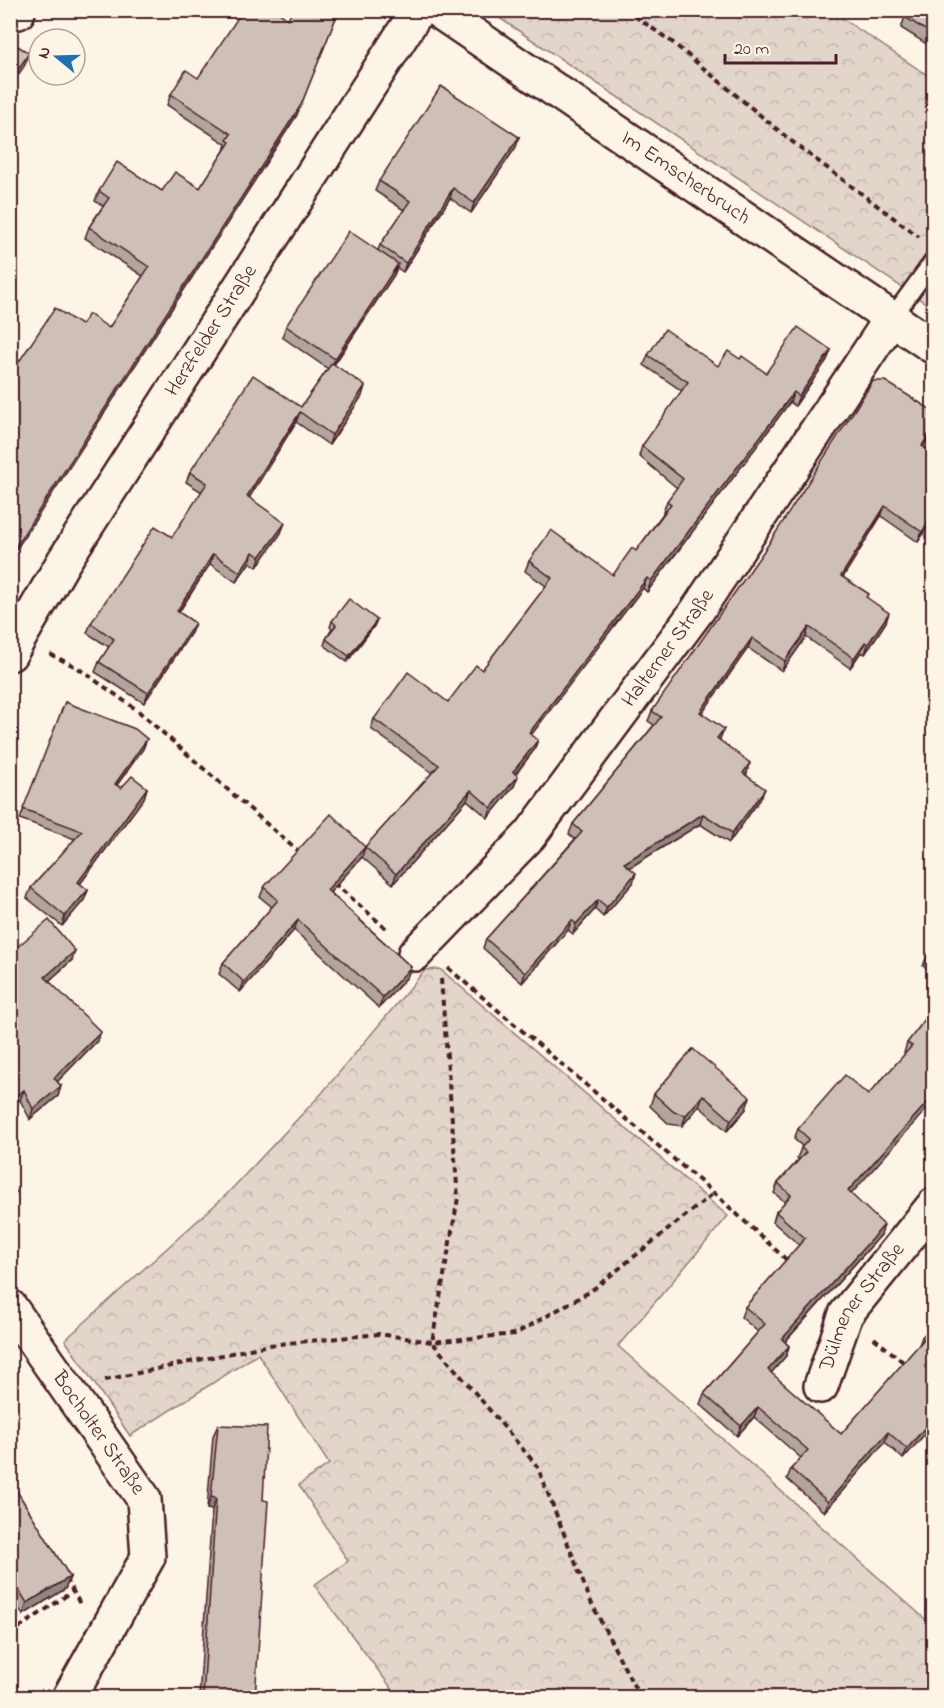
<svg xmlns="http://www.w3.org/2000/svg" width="944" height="1708" font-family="'Indie Flower',sans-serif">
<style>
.forest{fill:url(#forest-crowns);stroke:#967a7a;stroke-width:1.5}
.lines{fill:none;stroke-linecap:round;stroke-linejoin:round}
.service-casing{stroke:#4a1f2b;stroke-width:21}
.minor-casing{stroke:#4a1f2b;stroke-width:38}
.tertiary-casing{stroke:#4a1f2b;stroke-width:38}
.path{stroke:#4a1f2b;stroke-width:4;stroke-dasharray:6 4.5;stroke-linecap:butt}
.service{stroke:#fcf5e5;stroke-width:16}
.minor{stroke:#fcf5e5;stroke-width:33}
.tertiary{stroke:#fcf5e5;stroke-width:33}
.wall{fill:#b2a59d;stroke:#4a1f2b;stroke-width:1.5}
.shaded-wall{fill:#918680;stroke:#4a1f2b;stroke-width:1.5}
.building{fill:#cfc0b7;stroke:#4a1f2b;stroke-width:1.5}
.labels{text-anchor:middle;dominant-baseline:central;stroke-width:6;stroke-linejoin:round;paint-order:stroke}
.street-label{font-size:21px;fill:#4a1f2b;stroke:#fcf5e5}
</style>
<defs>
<pattern id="forest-crowns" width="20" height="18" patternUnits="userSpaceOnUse" patternTransform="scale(1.5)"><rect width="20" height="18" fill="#e2d5ca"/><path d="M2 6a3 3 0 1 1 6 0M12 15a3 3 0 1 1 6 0" fill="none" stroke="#c3b6ae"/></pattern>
</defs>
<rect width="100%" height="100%" fill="#fcf5e5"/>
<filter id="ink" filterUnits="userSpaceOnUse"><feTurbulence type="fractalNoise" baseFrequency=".0167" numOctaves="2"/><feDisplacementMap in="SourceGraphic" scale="12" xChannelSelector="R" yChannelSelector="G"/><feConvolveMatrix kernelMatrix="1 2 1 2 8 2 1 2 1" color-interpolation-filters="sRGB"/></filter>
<g filter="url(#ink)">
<!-- forest -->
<g class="forest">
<path d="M489,11H831L933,79V308Z"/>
<path d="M440,969L728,1216L618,1346L933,1626V1697H398L314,1585L348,1561L299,1485L329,1464L258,1354L130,1436L65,1340L226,1195L322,1093L425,970Z"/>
</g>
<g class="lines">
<defs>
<path id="service" d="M891,319L934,260"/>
<g id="minor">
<path d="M15,10L18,12"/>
<path id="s1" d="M10,654L64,561L418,10"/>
<path id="s2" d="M415,954L530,835L697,611L891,319"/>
<path id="s3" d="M10,1307L144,1499L148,1557L69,1698"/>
<path id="s4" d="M821,1386L846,1314L934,1205"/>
</g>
<g id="tertiary">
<path id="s5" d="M437,10L934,347"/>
</g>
</defs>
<!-- service casing -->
<use href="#service" class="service-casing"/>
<!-- minor casing -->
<use href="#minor" class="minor-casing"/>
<!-- tertiary casing -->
<use href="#tertiary" class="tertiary-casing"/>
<!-- path -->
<g class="path">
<path d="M626,10L672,42L790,140L919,237"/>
<path d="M926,99L934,103"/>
<path d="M50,654L78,668L137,710L301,854"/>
<path d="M334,883L389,931"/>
<path d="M448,968L714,1193L790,1263"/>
<path d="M441,979L458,1198L432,1342L537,1466L591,1602L640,1698"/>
<path d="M874,1338L908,1366"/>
<path d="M105,1380L269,1345L379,1334L432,1342L515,1334L591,1291L714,1193"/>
<path d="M65,1579L73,1591"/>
<path d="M10,1634L73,1591L81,1606"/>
</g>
<!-- service -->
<use href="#service" class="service"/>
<!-- minor -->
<use href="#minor" class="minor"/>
<!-- tertiary -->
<use href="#tertiary" class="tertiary"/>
</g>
<!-- wall -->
<g class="wall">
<path d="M933,10V48L901,28L905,17Z"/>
<path d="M198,78L297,115L10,559V375L81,325L109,328L143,276L85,238L89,227L103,206L95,201L99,191H162L200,188L224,151L226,144L167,105L171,94Z"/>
<path d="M519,137L516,147L471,213L450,198L403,272L397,268L394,275L334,365L362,396L329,445L296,422L249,498L281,533L257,567L250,562L236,582L210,564L179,612L195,623L191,633L144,703L95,672L99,662L109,647L87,633L91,623L172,537L202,492L186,482L190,472L301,407L328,369L282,337L286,326L378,250L380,245L404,210L375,191L379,181Z"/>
<path d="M831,350L827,360L795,406L790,402L647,592L643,588L531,735L534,750L516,774L518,776L514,786L488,818L467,800L393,884L362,857L330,892L411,967L407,977L379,1008L294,930L240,992L219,974L223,963L272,907L260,897L264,887L365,847L432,773L371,729L374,719L448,702L482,670L546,586L525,571L529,561L613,575L636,551L664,512H663L667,501L677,488L639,456L642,446L682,391L644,365L648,355L718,366L740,359L766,373Z"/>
<path d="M923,447L933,519L918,542L881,516L843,577L867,598L886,622L865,654L861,652L850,668L806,637L782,671L748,648L702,713L720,739L719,740L747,773L746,774L761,798L729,843L700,824L629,868L633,883L603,917L595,909L573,934L568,930L522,983L483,948L486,939L575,839L569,834L573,824L654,725L648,721L652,711Z"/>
<path d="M377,620L374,626L347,662L324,645L326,639L332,629L330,627L332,621Z"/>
<path d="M65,702L147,739L143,749L117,785L121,788H147L144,798L80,884L88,890L84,900L62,926L27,898L31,888L75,839L20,819Z"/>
<path d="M933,948V973L923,966L927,956Z"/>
<path d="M10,953L72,960L49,981L97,1041L57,1082L61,1086L58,1096L30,1119L20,1100Z"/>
<path d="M933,1009L851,1194L881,1235L785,1342L789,1346L786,1356L771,1373L841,1434L919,1345L922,1337L933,1325V1439L931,1442L924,1435L903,1459L885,1442L824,1512L787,1479L791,1469L801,1458L754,1417L737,1436L700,1404L704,1394L758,1332L741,1317L745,1307L799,1245L773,1222L776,1212L785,1202L774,1193L778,1183L799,1159L797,1158L802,1146L794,1139L798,1129L868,1095L905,1054L904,1053L907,1043Z"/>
<path d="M693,1049L746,1109L727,1131L699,1106L682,1126L669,1124L650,1106L654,1094Z"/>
<path d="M218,1425L263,1500L255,1698H199L212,1510L207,1509L213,1436Z"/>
<path d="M10,1480L70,1577L65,1589L23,1615L10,1595Z"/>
</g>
<!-- shaded-wall -->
<g class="shaded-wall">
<path d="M339,10L297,115L10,559V555Z"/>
<path d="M29,53L25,65L10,87V82Z"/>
<path d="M519,137L516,147L471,213L474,203Z"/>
<path d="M453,188L450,198L403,272L406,263Z"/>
<path d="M398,264L394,275L330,370L335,359Z"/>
<path d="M831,350L827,360L795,406L799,396Z"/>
<path d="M365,386L362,396L329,445L332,435Z"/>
<path d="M794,392L790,402L647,592L651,581Z"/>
<path d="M300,412L296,422L244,506L247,496Z"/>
<path d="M933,426V430L918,455L922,446Z"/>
<path d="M885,506L881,516L838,585L841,576Z"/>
<path d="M933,515V519L918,542L922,532Z"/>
<path d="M285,523L281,533L257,567L260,557Z"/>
<path d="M253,552L250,562L236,582L240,572Z"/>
<path d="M213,554L210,564L173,621L177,611Z"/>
<path d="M647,578L643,588L525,743L529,733Z"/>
<path d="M889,613L886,622L865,654L868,644Z"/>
<path d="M377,620L374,626L347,662L349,656Z"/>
<path d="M195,623L191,633L144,703L148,693Z"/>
<path d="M809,627L806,637L782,671L785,661Z"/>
<path d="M752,638L748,648L696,722L700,712Z"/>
<path d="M865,642L861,652L850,668L854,658Z"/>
<path d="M724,729L720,739L713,748L717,738Z"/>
<path d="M147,739L143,749L111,793L115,784Z"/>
<path d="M538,740L534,750L509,782L513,772Z"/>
<path d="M750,763L747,773L739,782L743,773Z"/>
<path d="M518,776L514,786L488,818L491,808Z"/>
<path d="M147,788L144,798L74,892L78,882Z"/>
<path d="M765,789L761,798L729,843L732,833Z"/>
<path d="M471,790L467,800L393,884L396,874Z"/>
<path d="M703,814L700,824L621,873L624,863Z"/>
<path d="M365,847L362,857L323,900L327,890Z"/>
<path d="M636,873L633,883L603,917L607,907Z"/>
<path d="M88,890L84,900L62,926L65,916Z"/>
<path d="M598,900L595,909L573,934L576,924Z"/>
<path d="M298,920L294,930L240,992L244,982Z"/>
<path d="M572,920L568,930L522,983L525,973Z"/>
<path d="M75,951L72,960L42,987L45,977Z"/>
<path d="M411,967L407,977L379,1008L383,997Z"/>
<path d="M101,1032L97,1041L51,1088L54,1078Z"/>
<path d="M61,1086L58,1096L30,1119L33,1109Z"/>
<path d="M24,1090L20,1100L10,1107V1100Z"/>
<path d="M703,1095L699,1106L682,1126L686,1115Z"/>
<path d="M933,1096V1102L845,1201L848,1191Z"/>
<path d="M750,1097L746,1109L727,1131L731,1120Z"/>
<path d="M16,1192L13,1198L10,1200V1196Z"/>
<path d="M884,1225L881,1235L778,1349L782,1339Z"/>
<path d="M789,1346L786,1356L764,1381L768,1370Z"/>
<path d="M758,1407L754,1417L737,1436L741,1426Z"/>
<path d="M927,1425L924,1435L903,1459L907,1449Z"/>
<path d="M888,1432L885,1442L824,1512L828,1502Z"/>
<path d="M211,1497L216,1498L212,1510L207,1509Z"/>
<path d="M70,1577L65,1589L23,1615L27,1603Z"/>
</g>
<!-- building -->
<g class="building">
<path d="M243,10H275L288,19L292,10H339L301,105L10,555V375L55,308L81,325L89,314L109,328L149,267L89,227L109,198L99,191L117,162L162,191L175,172L200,188L230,142L227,140L231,134L171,94L186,70L198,78Z"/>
<path d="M909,10H933V35L905,17Z"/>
<path d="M10,41L29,53L10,82Z"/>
<path d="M441,86L519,137L474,203L453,188L406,263L380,245L410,201L379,181Z"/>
<path d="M349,231L398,264L335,359L286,326Z"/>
<path d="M798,327L831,350L799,396L794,392L651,581L647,578L529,733L538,740L513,772L518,776L491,808L471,790L396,874L365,847L327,890L411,967L383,997L298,920L244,982L223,963L278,900L264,887L331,814L365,847L439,765L374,719L408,672L448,702L476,665L482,670L552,578L529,561L551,530L613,575L632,548L636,551L671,504L667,501L683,479L642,446L688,382L648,355L665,329L718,366L728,351L740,359L742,356L766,373Z"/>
<path d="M332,363L365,386L332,435L300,412L247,496L285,523L260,557L253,552L240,572L213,554L177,611L195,623L148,693L99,662L114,639L91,623L155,526L172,537L207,483L190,472L253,375L301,407Z"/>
<path d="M873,381H885L933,411V426L922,446L933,453V515L922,532L885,506L841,576L869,594L866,597L889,613L868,644L865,642L854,658L809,627L785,661L752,638L700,712L724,729L717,738L750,763L743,773L765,789L732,833L703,814L624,863L636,873L607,907L598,900L576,924L572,920L525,973L486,939L582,832L573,824L661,717L652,711L768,545Z"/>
<path d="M349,599L377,620L349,656L326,639L336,625L332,621Z"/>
<path d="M65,702L135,729L147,739L115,784L121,788L132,776L147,788L78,882L88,890L65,916L31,888L82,831L23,809Z"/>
<path d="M49,920L75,951L45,977L101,1032L54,1078L61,1086L33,1109L24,1090L10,1100V953Z"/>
<path d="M933,948V961L927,956Z"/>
<path d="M933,1009V1096L848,1191L884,1225L782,1339L789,1346L768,1370L841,1434L924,1339L922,1337L933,1325V1430L927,1425L907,1449L888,1432L828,1502L791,1469L808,1450L758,1407L741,1426L704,1394L765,1324L745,1307L805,1238L776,1212L791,1195L778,1183L806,1152L801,1148L809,1139L798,1129L845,1075L868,1095L912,1046L907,1043Z"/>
<path d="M693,1049L750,1097L731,1120L703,1095L686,1115L674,1112L654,1094Z"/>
<path d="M10,1185L16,1192L10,1196Z"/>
<path d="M218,1425L267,1427L263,1500L268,1501L255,1698H203L216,1498L211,1497Z"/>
<path d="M10,1480L70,1577L27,1603L10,1576Z"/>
</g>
</g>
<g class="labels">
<!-- street labels -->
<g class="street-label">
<text stroke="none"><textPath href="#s5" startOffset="300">Im Emscherbruch</textPath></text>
<text stroke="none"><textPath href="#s1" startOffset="381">Herzfelder Straße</textPath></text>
<text stroke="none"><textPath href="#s2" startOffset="398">Halterner Straße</textPath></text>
<text stroke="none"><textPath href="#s4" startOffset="90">Dülmener Straße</textPath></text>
<text stroke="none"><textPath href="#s3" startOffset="154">Bocholter Straße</textPath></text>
</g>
</g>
<!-- margin -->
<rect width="944" height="1708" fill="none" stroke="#fcf5e5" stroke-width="36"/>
<rect x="18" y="18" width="908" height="1672" fill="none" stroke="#4a1f2b" stroke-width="2" filter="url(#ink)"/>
<!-- north arrow -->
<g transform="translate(57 57) rotate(289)"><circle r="28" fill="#fcf5e5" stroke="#b59f9b" stroke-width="1.5"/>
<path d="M0-4.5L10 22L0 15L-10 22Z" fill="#1f6fb2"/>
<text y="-9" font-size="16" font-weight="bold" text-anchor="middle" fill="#4a1f2b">N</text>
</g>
<!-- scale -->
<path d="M725 54v9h111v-9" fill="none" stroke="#4a1f2b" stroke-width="3"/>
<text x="734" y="54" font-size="18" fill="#4a1f2b" stroke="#fcf5e5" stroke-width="4.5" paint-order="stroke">20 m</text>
</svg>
